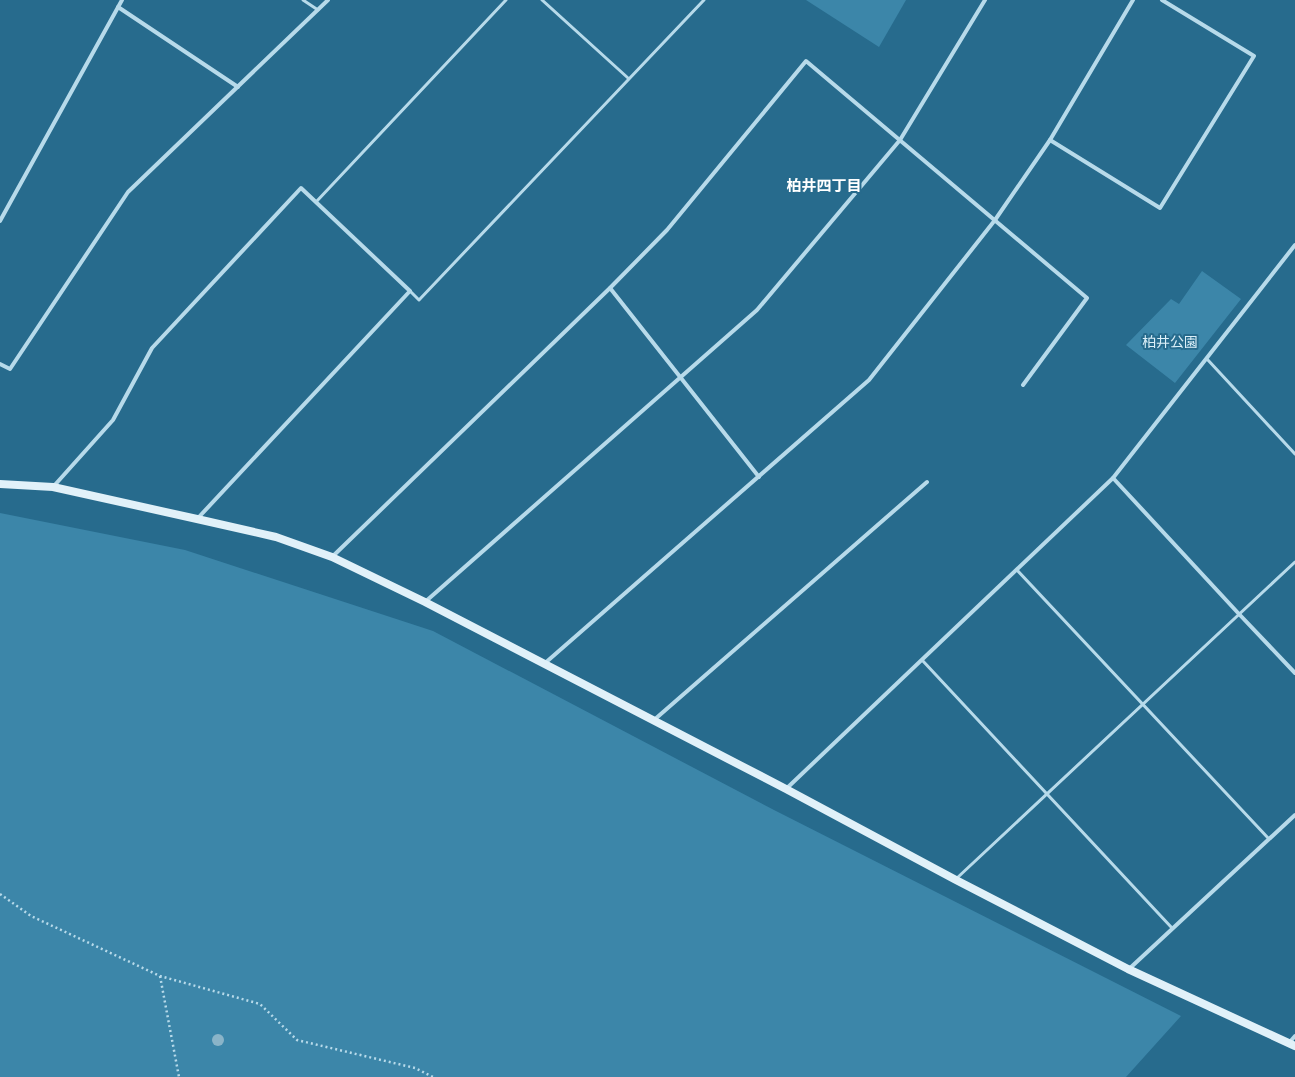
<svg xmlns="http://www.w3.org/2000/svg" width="1295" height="1077" font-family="Roboto,'Noto Sans JP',sans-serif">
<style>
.green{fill:#3c86a9}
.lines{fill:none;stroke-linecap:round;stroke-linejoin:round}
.path{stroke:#b7daea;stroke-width:2.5;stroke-dasharray:2 3;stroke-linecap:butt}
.lane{stroke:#b7daea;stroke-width:3}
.street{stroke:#b7daea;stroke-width:4}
.secondary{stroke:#e1f1f9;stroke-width:8}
.tree{fill:#8ab4c8}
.labels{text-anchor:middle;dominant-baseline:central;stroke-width:4;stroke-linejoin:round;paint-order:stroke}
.park-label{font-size:14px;fill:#dbeff8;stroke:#276b8d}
.neighbourhood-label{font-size:15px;font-weight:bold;fill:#fff;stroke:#276b8d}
</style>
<rect width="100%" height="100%" fill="#276b8d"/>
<!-- green -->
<g class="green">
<path d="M806,0H906L879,47Z"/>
<path d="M1202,271L1241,299L1175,383L1126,345L1171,299L1179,304Z"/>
<path d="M0,513L185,550L433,631L774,810L1181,1016L1126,1077H0Z"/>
</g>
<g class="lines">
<!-- path -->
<g class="path">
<path d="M0,894L31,916L160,976L260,1004L297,1040L415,1068L433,1077"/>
<path d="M160,976L179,1077"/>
</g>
<!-- lane -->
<g class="lane">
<path d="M303,0L318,10"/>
<path d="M542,0L628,78"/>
<path d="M316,202L506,0"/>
<path d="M410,291L419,300L704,0"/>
<path d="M1207,359L1295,454"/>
<path d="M1017,570L1269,839"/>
<path d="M922,660L1172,928"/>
<path d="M957,878L1295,562"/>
</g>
<!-- street -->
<g class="street">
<path d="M118,7L238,87"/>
<path d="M1050,140L1160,208L1254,56L1162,0"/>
<path d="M0,221L122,0"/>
<path d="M610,288L759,477"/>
<path d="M0,364L10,369L128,192L328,0"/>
<path d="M1113,478L1239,614L1295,673"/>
<path d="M53,487L113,420L152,348L301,188L410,291L198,518"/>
<path d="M332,557L610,288L667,230L806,61L1087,298L1023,385"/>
<path d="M425,602L757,310L900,140L985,0"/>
<path d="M544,664L869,380L995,220L1050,140L1133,0"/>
<path d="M654,720L927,482"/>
<path d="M786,789L1113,478L1295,245"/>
<path d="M1129,969L1295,815"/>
<path d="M1289,1043L1295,1036"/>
</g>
<!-- secondary -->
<path class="secondary" d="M0,484L53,487L197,519L276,537L332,557L425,602L786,789L956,880L1128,969L1295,1046"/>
</g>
<!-- trees -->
<circle class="tree" cx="218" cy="1040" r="6"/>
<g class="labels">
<!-- park labels -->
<g class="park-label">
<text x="1170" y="342">柏井公園</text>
</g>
<!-- neighbourhood labels -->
<g class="neighbourhood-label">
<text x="824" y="186">柏井四丁目</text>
</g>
</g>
</svg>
